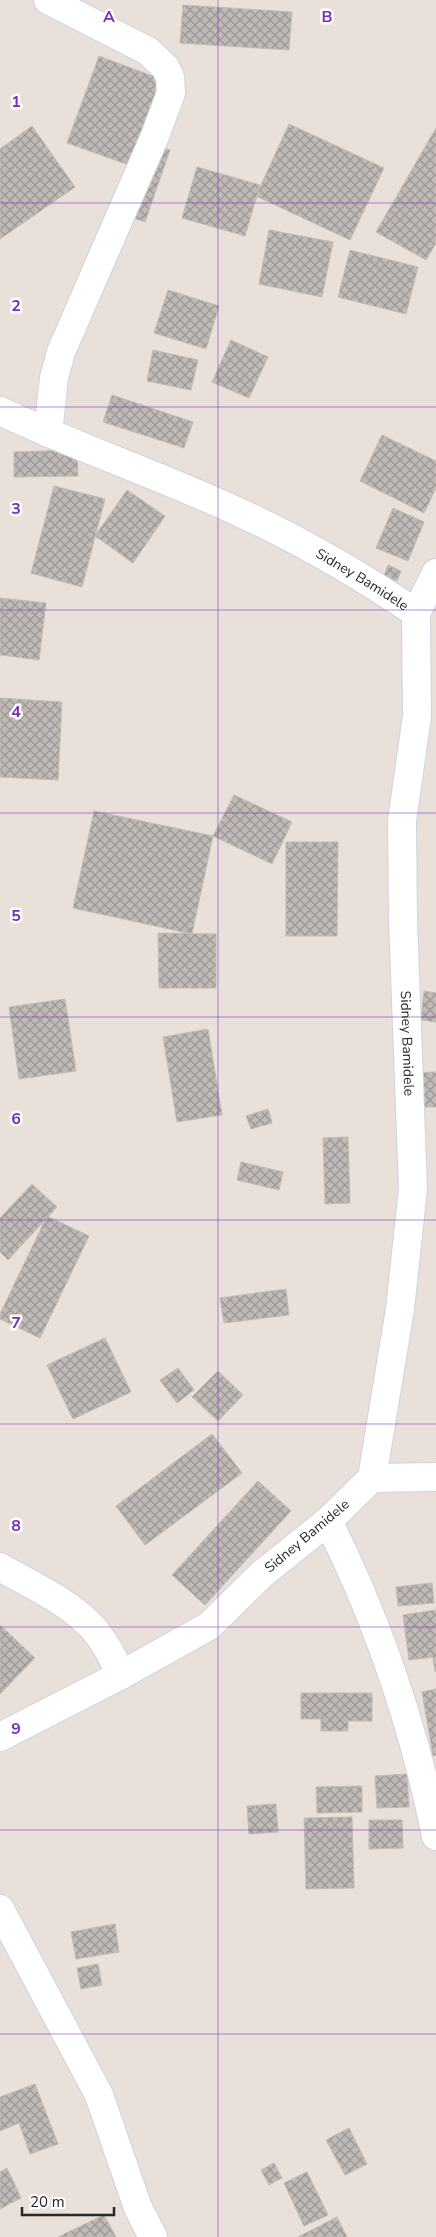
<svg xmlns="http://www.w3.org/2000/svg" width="436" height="2237" font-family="'Nunito Sans',sans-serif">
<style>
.building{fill:url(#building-cross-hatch);stroke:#c3bcb3}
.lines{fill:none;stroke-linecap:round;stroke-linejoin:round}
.street-casing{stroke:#ced3df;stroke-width:30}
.street{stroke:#fff;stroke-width:28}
.grid{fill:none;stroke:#7b2cbf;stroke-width:1;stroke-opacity:0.55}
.labels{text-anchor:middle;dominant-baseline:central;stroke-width:5;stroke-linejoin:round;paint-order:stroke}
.street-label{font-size:14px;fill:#272727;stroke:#fff}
.grid-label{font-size:16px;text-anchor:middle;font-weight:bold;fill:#7b2cbf;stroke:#fff;stroke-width:5;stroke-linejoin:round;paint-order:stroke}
</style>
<defs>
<pattern id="building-cross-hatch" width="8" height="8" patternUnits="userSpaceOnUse" patternTransform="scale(1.25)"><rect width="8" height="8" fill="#c0bab6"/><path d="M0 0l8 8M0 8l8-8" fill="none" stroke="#9c9794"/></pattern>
</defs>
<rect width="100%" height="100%" fill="#e8e0d9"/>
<!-- building -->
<g class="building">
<path d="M183,5L292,12L289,50L180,43Z"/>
<path d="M99,56L166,81L135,167L67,143Z"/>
<path d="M289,124L384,168L350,240L256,196Z"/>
<path d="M32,126L75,187L0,239V149Z"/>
<path d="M436,128V243L426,260L376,232Z"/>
<path d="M144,141L170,150L145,222L119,213Z"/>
<path d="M197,167L260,185L245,236L182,218Z"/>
<path d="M269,230L333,242L322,297L259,284Z"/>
<path d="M350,250L418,267L406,314L338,297Z"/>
<path d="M168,290L219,306L206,349L154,333Z"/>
<path d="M231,340L268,357L249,398L212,382Z"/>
<path d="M153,350L198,360L191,390L147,381Z"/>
<path d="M112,395L193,422L184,448L103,422Z"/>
<path d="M382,435L436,461V488L424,513L360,481Z"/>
<path d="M77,450L78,476L14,477V452Z"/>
<path d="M54,486L105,499L82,587L31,573Z"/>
<path d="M127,490L165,516L133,563L95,536Z"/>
<path d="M393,508L424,522L408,561L376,548Z"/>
<path d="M388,565L401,571L397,581L384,576Z"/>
<path d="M0,598L46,603L39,660L0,655Z"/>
<path d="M0,698L62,702L58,780L0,777Z"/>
<path d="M234,795L292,822L272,864L213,836Z"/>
<path d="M94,811L213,836L192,934L73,908Z"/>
<path d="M286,842H338L337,936H286Z"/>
<path d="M158,933L216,934V988H159Z"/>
<path d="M424,991L436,993V1022L421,1020Z"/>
<path d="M65,999L76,1071L19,1079L9,1007Z"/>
<path d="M208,1029L222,1115L177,1122L163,1037Z"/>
<path d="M436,1072V1107H418L417,1073Z"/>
<path d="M268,1109L272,1123L251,1129L246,1116Z"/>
<path d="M348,1137L350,1203L325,1204L323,1138Z"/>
<path d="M241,1162L283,1172L279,1190L237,1180Z"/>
<path d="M32,1184L57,1207L8,1260L0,1252V1218Z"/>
<path d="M47,1216L89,1236L40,1338L0,1319V1314Z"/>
<path d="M286,1289L289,1315L224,1323L220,1298Z"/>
<path d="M105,1338L131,1392L73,1419L47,1365Z"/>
<path d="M178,1368L194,1390L177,1403L160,1380Z"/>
<path d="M218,1371L243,1395L218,1421L192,1397Z"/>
<path d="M212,1434L242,1473L145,1545L116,1506Z"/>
<path d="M258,1481L291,1511L205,1605L172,1575Z"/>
<path d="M432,1583L434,1603L398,1606L396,1587Z"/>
<path d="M436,1610V1671L435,1672L433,1657L409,1660L403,1615Z"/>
<path d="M0,1625L35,1658L0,1694Z"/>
<path d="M436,1689V1755L433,1756L422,1692Z"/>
<path d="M301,1693H372V1721H348V1731H321V1719H301Z"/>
<path d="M407,1774L409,1807L377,1808L375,1776Z"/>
<path d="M362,1786V1812L317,1813L316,1787Z"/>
<path d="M276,1804L278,1832L249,1834L247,1806Z"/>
<path d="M352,1817L354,1888L306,1889L304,1818Z"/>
<path d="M369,1820H402L403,1848L369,1849Z"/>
<path d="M115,1924L119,1952L76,1959L71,1932Z"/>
<path d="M98,1964L102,1985L81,1989L77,1968Z"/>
<path d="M35,2084L58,2144L30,2154L19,2123L0,2131V2097Z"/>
<path d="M349,2128L367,2164L345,2175L326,2140Z"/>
<path d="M274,2163L282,2178L269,2185L261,2170Z"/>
<path d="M7,2168L21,2198L0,2209V2172Z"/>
<path d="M307,2172L328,2215L304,2226L284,2183Z"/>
<path d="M104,2215L116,2237H58Z"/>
<path d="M337,2217L347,2237H298Z"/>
</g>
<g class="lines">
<defs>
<g id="street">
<path id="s1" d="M0,411C80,449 165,477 245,515C303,542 363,577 416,613L417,716L402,821L403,919L413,1189L400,1309L372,1478L328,1521L262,1574L209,1626L121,1675L0,1737"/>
<path d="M48,433L54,378L61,352L155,136L171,93L170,77L165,67L148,51L48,0"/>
<path d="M416,613L436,573"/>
<path d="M372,1478L436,1477"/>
<path d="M328,1521C378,1621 414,1727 436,1836"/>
<path d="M0,1567C29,1584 64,1599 88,1623C103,1637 113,1657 121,1675"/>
<path d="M0,1909L99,2095L138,2208L153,2237"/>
</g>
</defs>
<!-- street casing -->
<use href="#street" class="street-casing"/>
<!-- street -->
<use href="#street" class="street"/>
</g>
<!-- grid -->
<path class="grid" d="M218,0V2237M0,203H436M0,407H436M0,610H436M0,813H436M0,1017H436M0,1220H436M0,1424H436M0,1627H436M0,1830H436M0,2034H436"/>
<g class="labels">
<!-- street labels -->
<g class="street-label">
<text stroke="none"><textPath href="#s1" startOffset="400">Sidney Bamidele</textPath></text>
<text stroke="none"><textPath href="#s1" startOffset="895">Sidney Bamidele</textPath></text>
<text transform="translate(307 1536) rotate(-40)">Sidney Bamidele</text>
</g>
</g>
<g class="grid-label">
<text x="109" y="22">A</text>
<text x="327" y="22">B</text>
<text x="16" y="107">1</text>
<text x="16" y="311">2</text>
<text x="16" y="514">3</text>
<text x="16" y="717">4</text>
<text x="16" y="921">5</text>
<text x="16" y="1124">6</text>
<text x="16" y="1328">7</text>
<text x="16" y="1531">8</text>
<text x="16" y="1734">9</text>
</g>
<!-- scale -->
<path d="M22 2207v8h92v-8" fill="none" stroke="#272727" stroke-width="2.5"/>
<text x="30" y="2207" font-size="15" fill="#272727" stroke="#ffffff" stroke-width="4" paint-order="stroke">20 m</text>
</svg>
